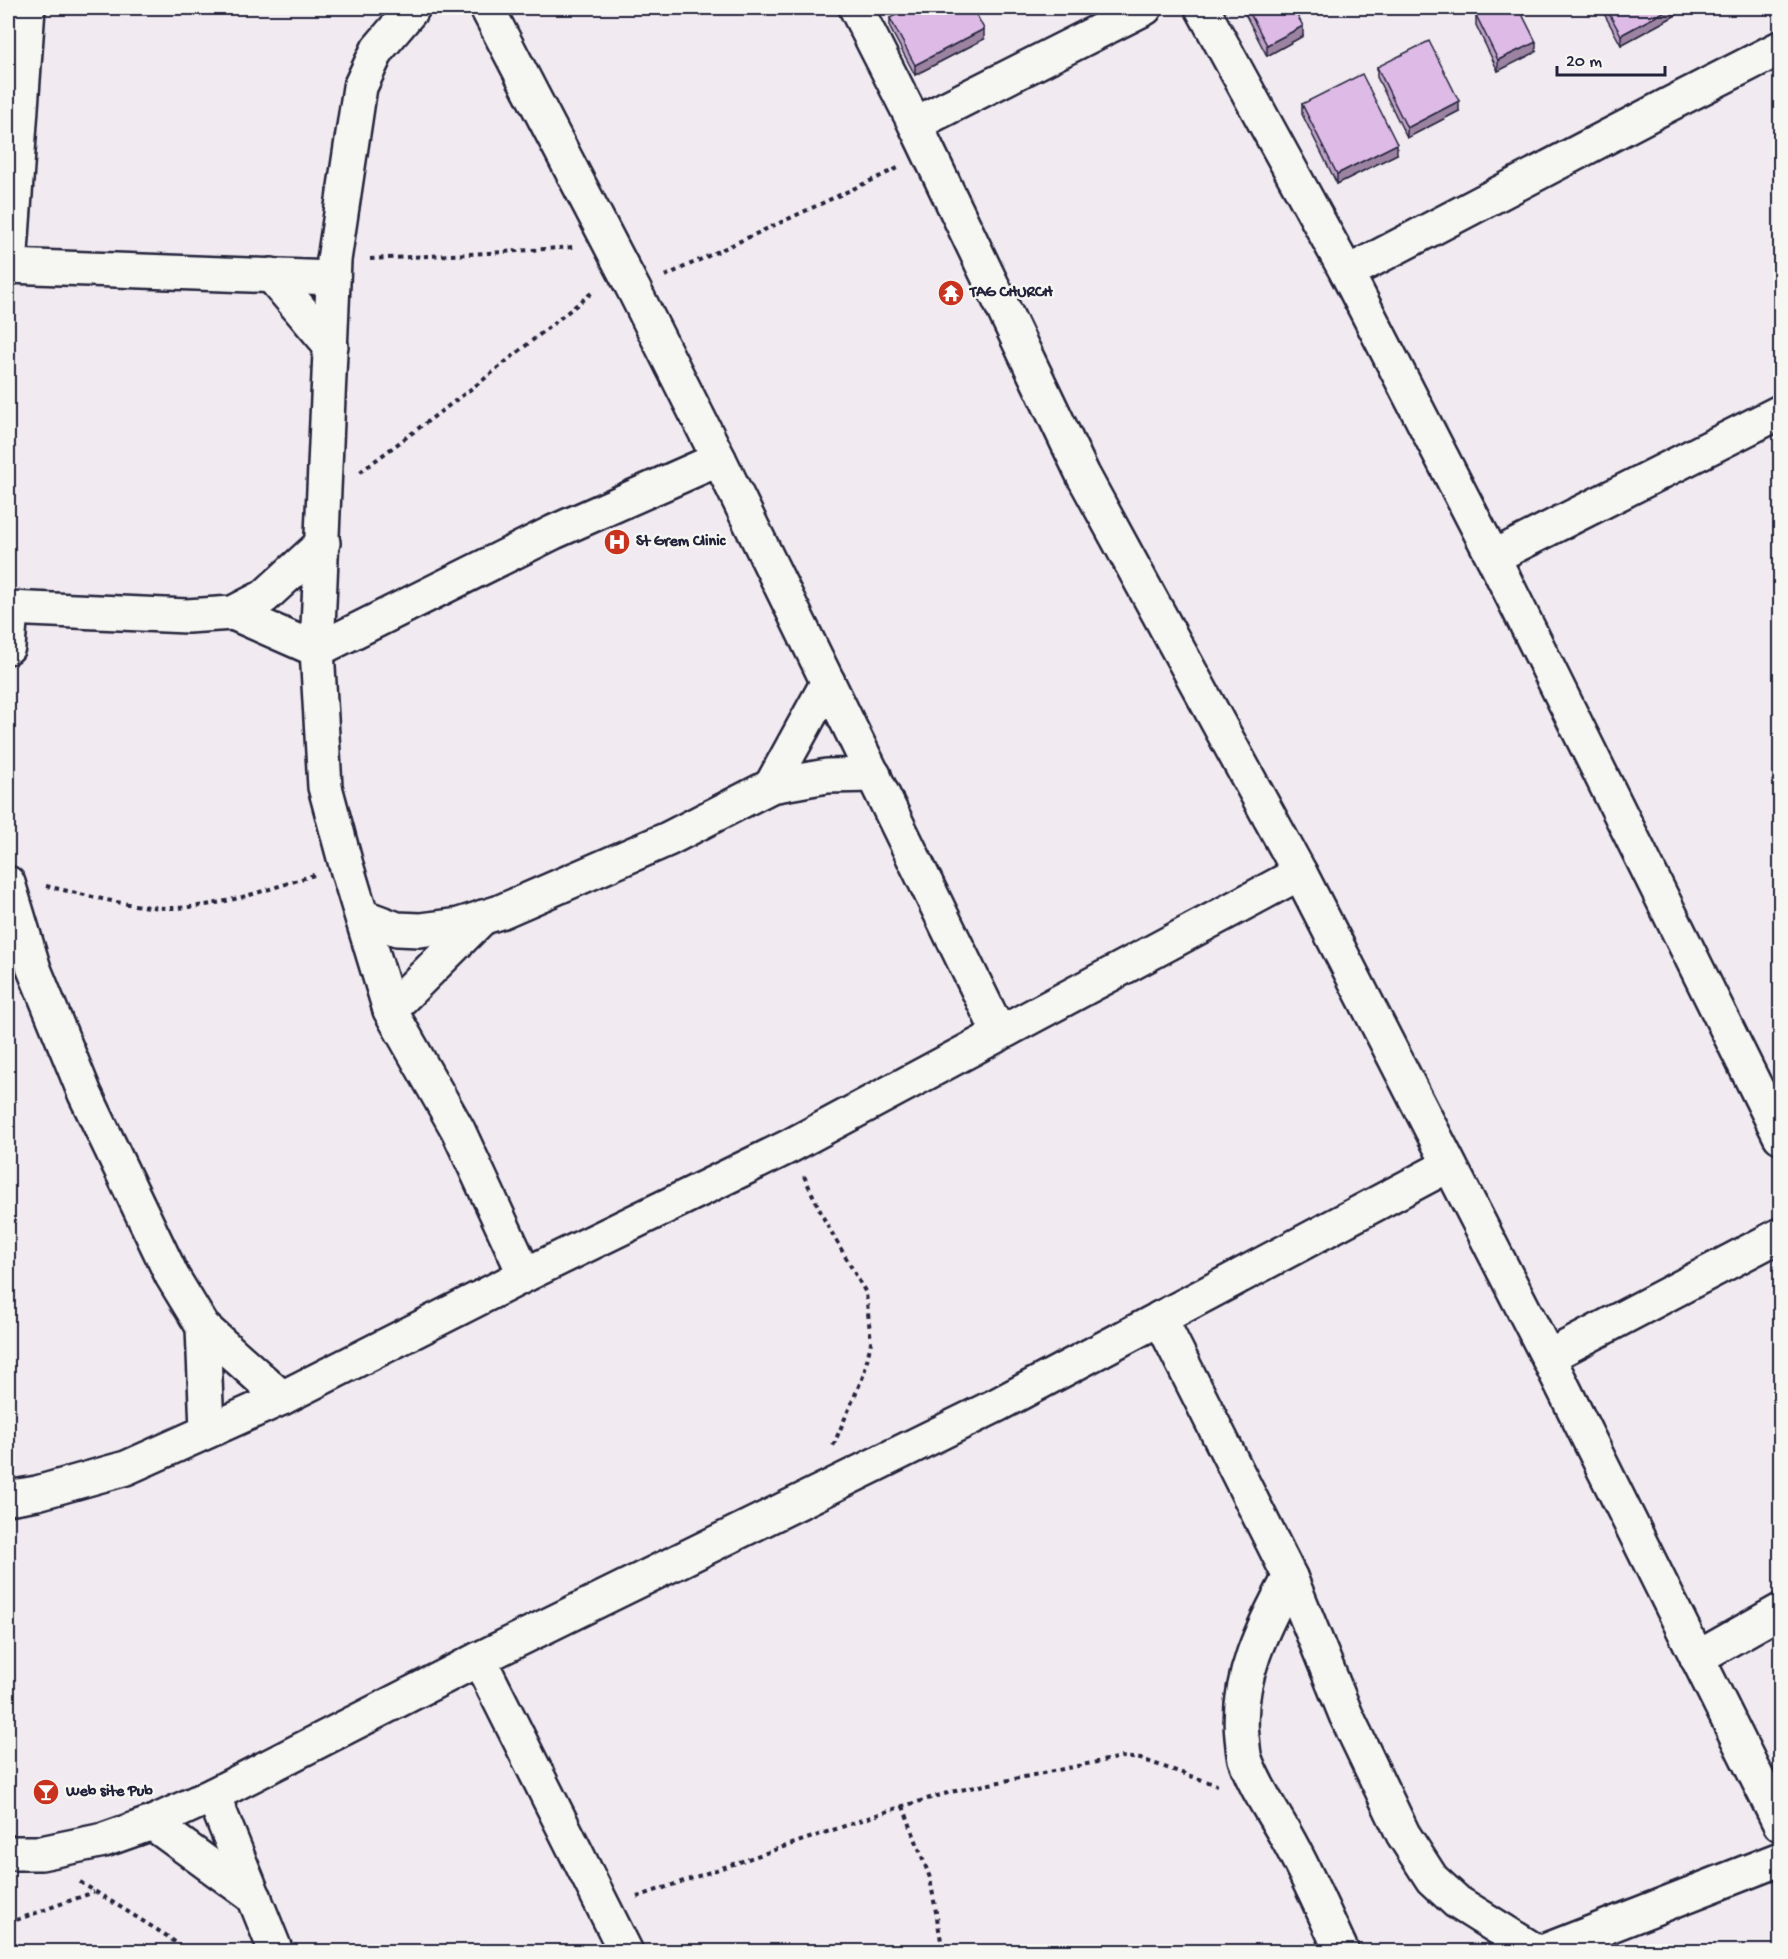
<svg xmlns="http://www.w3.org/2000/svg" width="1788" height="1959" font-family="'Gochi Hand',sans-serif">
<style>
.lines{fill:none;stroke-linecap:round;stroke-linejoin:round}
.street-casing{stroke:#22223b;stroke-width:38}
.path{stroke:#22223b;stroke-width:4;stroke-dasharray:4.5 4.5;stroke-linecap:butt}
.street{stroke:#f6f6f2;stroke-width:33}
.wall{fill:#bea1c6;stroke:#22223b;stroke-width:1.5}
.shaded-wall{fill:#9b83a1;stroke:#22223b;stroke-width:1.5}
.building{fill:#ddbbe6;stroke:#22223b;stroke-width:1.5}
.labels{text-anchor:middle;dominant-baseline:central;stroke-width:5;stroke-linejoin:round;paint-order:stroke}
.poi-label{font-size:16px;font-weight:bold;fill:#22223b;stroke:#f6f6f2;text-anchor:start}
</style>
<rect width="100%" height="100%" fill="#f1eaf0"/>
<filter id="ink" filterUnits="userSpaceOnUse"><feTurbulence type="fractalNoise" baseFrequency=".0167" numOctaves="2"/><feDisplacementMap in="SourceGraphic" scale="12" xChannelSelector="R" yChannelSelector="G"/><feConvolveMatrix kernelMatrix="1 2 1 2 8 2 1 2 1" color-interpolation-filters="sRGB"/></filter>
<g filter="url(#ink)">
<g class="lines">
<defs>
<g id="street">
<path d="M413,8L378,49L360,87L334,260L317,650L325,787L346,865L390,1010L458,1130L525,1275"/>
<path d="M487,8L634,290L719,459L999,1033"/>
<path d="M856,8L915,124L1083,475L1300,873L1548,1357L1780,1824"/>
<path d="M1202,8L1347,273L1493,557L1780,1136"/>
<path d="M915,124L1145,8"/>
<path d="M8,266L333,278"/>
<path d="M10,266L28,8"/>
<path d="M1347,273L1666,106L1780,48"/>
<path d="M271,275L331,346"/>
<path d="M1493,557L1780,412"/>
<path d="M8,608L187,616L233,613L264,597L323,543"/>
<path d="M233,613L317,650L554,532L719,459"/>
<path d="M8,647L11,609"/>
<path d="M771,786L828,682"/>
<path d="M8,883L34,969L85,1094L172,1276L203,1327L282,1398"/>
<path d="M362,916L397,929L420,930L459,925L500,912L668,839L771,786L827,776L874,775"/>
<path d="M390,1010L483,917"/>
<path d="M1160,1318L1290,1577L1346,1715L1403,1834L1432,1879L1457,1902L1537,1952"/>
<path d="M203,1327L207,1430"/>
<path d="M1548,1357L1780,1235"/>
<path d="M8,1498L37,1493L126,1468L282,1398L525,1275L790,1146L1300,873"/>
<path d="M1290,1577C1263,1626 1236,1680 1242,1737C1243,1744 1243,1752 1245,1759C1255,1787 1272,1811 1286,1836C1307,1873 1324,1913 1342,1952"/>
<path d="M1697,1658L1780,1611"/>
<path d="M479,1659L626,1952"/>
<path d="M213,1795L276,1952"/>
<path d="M152,1823L255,1898"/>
<path d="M8,1853H41L104,1840L152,1823L213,1795L479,1659L997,1405L1449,1165"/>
<path d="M1542,1952L1780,1859"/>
</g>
</defs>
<!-- street casing -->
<use href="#street" class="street-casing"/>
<!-- path -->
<g class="path">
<path d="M370,259L489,253L573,247"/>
<path d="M665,276L898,168"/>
<path d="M360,472L483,380L594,291"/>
<path d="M46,886C87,895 130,908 172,908C222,907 268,889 314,875"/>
<path d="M804,1176L824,1219L866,1293L871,1342L864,1374L833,1446"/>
<path d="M903,1806L930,1878L943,1952"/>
<path d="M80,1882L167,1936L188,1952"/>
<path d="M637,1897L903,1806L951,1792L1121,1757L1141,1759L1217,1785"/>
<path d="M8,1923L94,1892"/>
</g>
<!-- street -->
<use href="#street" class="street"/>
</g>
<!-- wall -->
<g class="wall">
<path d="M1242,8H1293L1303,36L1267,56Z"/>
<path d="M1601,8H1678V14L1621,45Z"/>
<path d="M1476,15L1536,52L1498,71L1476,25Z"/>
<path d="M890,18L984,39L915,75L890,28Z"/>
<path d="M1377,67L1459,111L1407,138L1377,77Z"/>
<path d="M1302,104L1397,154L1337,184L1302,114Z"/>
</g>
<!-- shaded-wall -->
<g class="shaded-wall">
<path d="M1671,8H1678V14L1621,45V35Z"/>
<path d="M1303,26V36L1267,56V45Z"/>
<path d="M984,29V39L915,75V65Z"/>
<path d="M1536,42V52L1498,71V60Z"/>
<path d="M1459,101V111L1407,138V128Z"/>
<path d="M1397,144V154L1337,184V174Z"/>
</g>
<!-- building -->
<g class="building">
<path d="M909,8H973L984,29L915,65L890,18Z"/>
<path d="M1247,8H1293L1303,26L1267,45Z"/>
<path d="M1491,8H1519L1536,42L1498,60L1476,15Z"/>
<path d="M1606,8H1671L1621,35Z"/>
<path d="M1429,41L1459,101L1407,128L1377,67Z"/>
<path d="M1362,74L1397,144L1337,174L1302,104Z"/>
</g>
</g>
<!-- icons -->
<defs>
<symbol id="temple-disc" viewBox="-11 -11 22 22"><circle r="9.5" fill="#c8321e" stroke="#f6f6f2"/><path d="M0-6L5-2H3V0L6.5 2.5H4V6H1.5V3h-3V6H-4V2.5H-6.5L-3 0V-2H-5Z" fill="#fff"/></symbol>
<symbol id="hospital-disc" viewBox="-11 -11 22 22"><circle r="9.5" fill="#c8321e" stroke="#f6f6f2"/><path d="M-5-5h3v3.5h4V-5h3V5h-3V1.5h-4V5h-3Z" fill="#fff"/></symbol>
<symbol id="bar-disc" viewBox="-11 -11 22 22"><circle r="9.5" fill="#c8321e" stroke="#f6f6f2"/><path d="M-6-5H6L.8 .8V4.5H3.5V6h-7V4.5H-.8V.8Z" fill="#fff"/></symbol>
</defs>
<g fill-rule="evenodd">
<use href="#temple-disc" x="936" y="278" width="30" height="30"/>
<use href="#hospital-disc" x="602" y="527" width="30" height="30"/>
<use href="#bar-disc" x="31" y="1777" width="30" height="30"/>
</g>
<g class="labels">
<!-- poi labels -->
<g class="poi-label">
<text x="970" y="293">TAG CHURCH</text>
<text x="636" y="542">St Grem Clinic</text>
<text x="66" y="1792">Web site Pub</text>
</g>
</g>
<!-- margin -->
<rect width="1788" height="1959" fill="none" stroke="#f6f6f2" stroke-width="30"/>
<rect x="15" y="15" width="1758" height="1929" fill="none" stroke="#22223b" stroke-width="2" filter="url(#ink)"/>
<!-- scale -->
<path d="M1557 66v9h108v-9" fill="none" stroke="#22223b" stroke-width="3"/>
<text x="1566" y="66" font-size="18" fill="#22223b" stroke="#f6f6f2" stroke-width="4.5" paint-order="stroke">20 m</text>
</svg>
